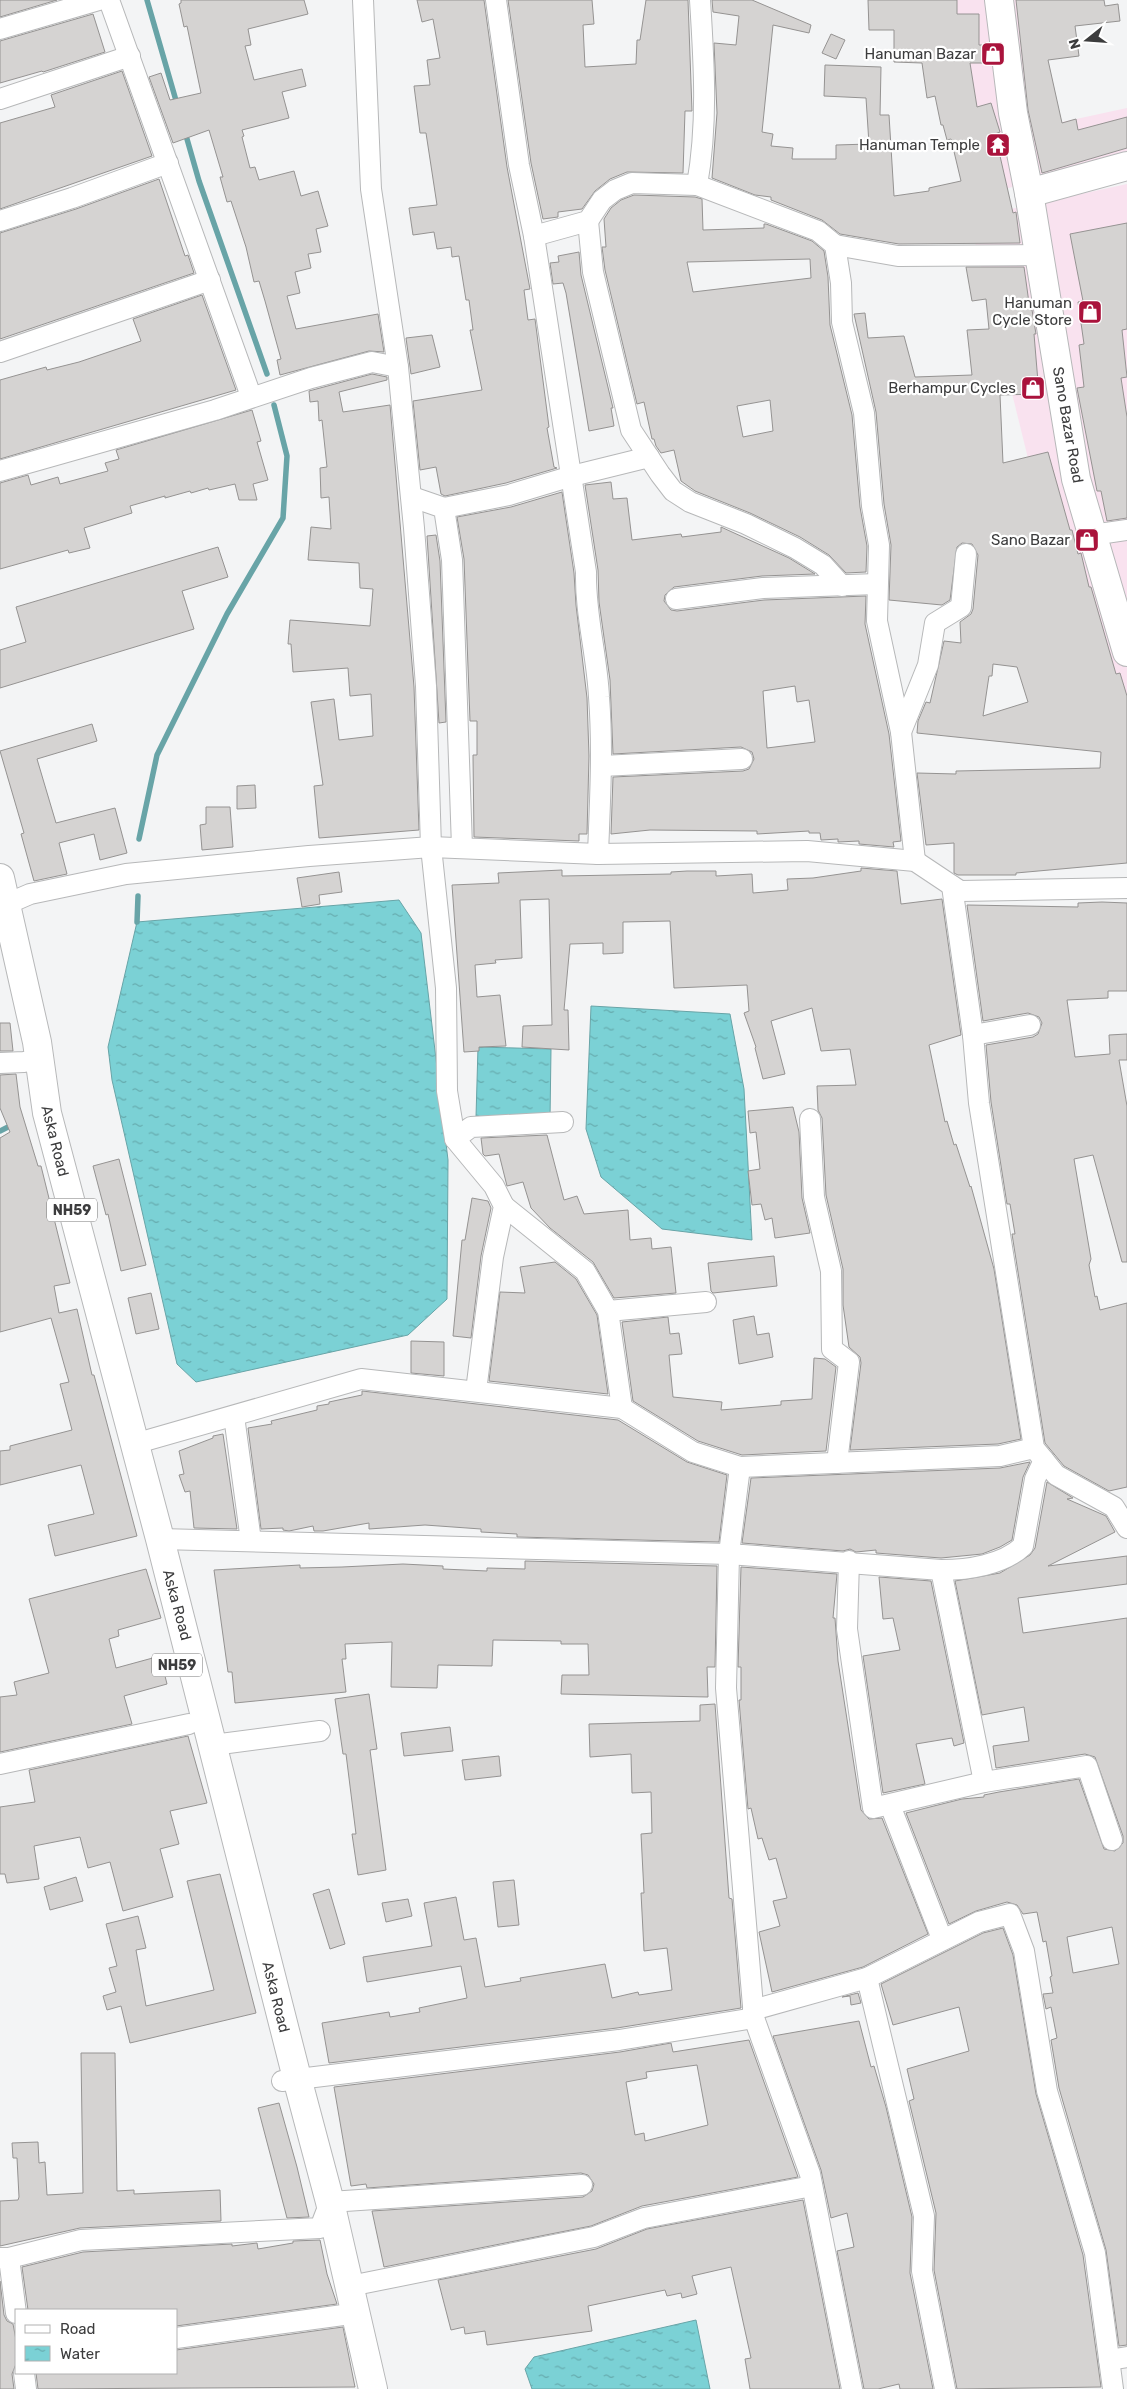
<svg xmlns="http://www.w3.org/2000/svg" width="1127" height="2389" font-family="Rubik,sans-serif">
<style>
.commercial{fill:#f9e2ef}
.water{fill:url(#water-ripples);stroke:#68a4a7}
.lines{fill:none;stroke-linecap:round;stroke-linejoin:round}
.stream{stroke:#68a4a7;stroke-width:5.5}
.building{fill:#d5d3d2;stroke:#959392;fill-rule:evenodd}
.street-casing{stroke:#b7b8b9;stroke-width:22}
.secondary-casing{stroke:#b7b8b9;stroke-width:30}
.highway-casing{stroke:#b7b8b9;stroke-width:30}
.street{stroke:#fff;stroke-width:20}
.secondary{stroke:#fff;stroke-width:28}
.highway{stroke:#fff;stroke-width:28}
.labels{text-anchor:middle;dominant-baseline:central;stroke-width:4.5;stroke-linejoin:round;paint-order:stroke}
.shield{fill:#fff;stroke:#767677;stroke-width:1}
.shield-label{font-size:14px;font-weight:bold;fill:#3c3c3d}
.poi-label{font-size:15px;fill:#3c3c3d;stroke:#fff;text-anchor:end}
.street-label{font-size:15px;fill:#3c3c3d;stroke:#fff}
</style>
<defs>
<pattern id="water-ripples" width="26" height="14" patternUnits="userSpaceOnUse" patternTransform="scale(1.25)"><rect width="26" height="14" fill="#7bd1d5"/><path d="M2 4q2-2 4 0t4 0M15 11q2-2 4 0t4 0" fill="none" stroke="#66abae"/></pattern>
</defs>
<rect width="100%" height="100%" fill="#f3f4f5"/>
<!-- commercial -->
<g class="commercial">
<path d="M937,0H1033L1053,124L1127,108V152L966,201Z"/>
<path d="M1127,184V862L969,218Z"/>
</g>
<!-- water -->
<g class="water">
<path d="M399,900L421,933L448,1160L447,1299L408,1335L196,1382L177,1364L112,1080L108,1047L137,922Z"/>
<path d="M591,1006L730,1014L744,1089L752,1240L662,1229L601,1177L586,1129Z"/>
<path d="M478,1047L551,1049L550,1119L476,1117Z"/>
<path d="M696,2320L710,2389H532L525,2369L534,2357Z"/>
</g>
<g class="lines">
<!-- stream -->
<g class="stream">
<path d="M147,0L177,104"/>
<path d="M185,132L199,181L267,374"/>
<path d="M139,839L157,755L227,614L283,518L287,456L274,405"/>
<path d="M137,922L138,896"/>
<path d="M0,1131L14,1124"/>
</g>
</g>
<!-- building -->
<g class="building">
<path d="M0,0H57L0,17Z"/>
<path d="M181,0H304L308,14L248,29L251,45L245,46L254,80L302,69L306,86L282,92L289,118L242,130L244,136L242,137L250,168L255,167L259,180L294,171L301,196L318,191L323,209L328,226L316,229L321,252L308,254L311,268L295,272L300,293L287,296L296,329L378,314L384,352L369,351L280,375L277,360L281,359L265,301L259,281L254,282L246,247L231,201L227,202L220,177H223L209,130L173,143L149,77L161,73L170,100L201,93L187,26L184,27L179,4L181,3Z"/>
<path d="M417,0H484L507,167L530,289L524,290L528,320L535,319L549,427L547,428L554,467L557,468L506,483L445,496L441,494L436,467L420,470L413,401L482,390L470,330H473L469,300H466L459,256L452,257L451,247L437,249L434,232L413,235L409,208L437,205L426,133H420L414,86L430,85L427,60L440,58L433,19L422,22Z"/>
<path d="M508,0H592L594,24L583,25L585,67L636,64L637,40H640L646,0H688L692,111H685L683,173L627,172L610,179L595,191L582,209L558,212V217L543,219L531,163Z"/>
<path d="M712,0H752L811,25L809,33L773,25L762,132L773,134L771,146L793,148L792,159H836V145L869,144L866,98L824,96L825,65L881,67L880,115H889L894,196L929,191V188L961,181L951,139L947,140L943,125H941L935,96L927,98L922,63L894,62V30H869L868,0H957V14H979V45H986L985,63H970L977,107L991,103L1000,132L995,134L1013,213L1016,212L1020,243L899,244L840,234L822,220L771,200V197L755,195L712,178L717,113L714,43L736,45L739,16L713,12Z"/>
<path d="M1016,0H1104L1105,6L1118,4L1120,21L1075,26L1079,56L1048,60L1062,123L1076,119L1078,130L1127,117V148L1042,173L1028,110Z"/>
<path d="M93,14L105,52L43,72L42,71L0,83V41Z"/>
<path d="M831,34L845,40L836,59L822,53Z"/>
<path d="M122,71L152,156L0,209V123L55,107L51,95Z"/>
<path d="M159,179L185,256L188,255L194,273L0,339V233L76,209Z"/>
<path d="M634,195L695,197L702,199L703,230L764,228V224H766L812,241L824,251L828,277L830,325L852,415L860,507L867,546L866,572L846,573L829,555L800,537L750,513L695,491L681,481L674,450L661,453L656,446L654,439H652L644,402L637,404L605,270L602,247H606L604,219L611,208L621,200ZM810,259L811,278L693,292L687,262ZM770,400L773,431L743,437L737,406Z"/>
<path d="M1127,223V329L1122,330L1127,377L1121,378L1127,417V518L1107,521L1101,491H1097L1077,388L1084,387L1079,345L1084,344L1078,302L1083,301L1070,234Z"/>
<path d="M579,252L581,275L613,408H611L614,426L589,431L566,293L563,283L553,284L550,263L559,262L558,256Z"/>
<path d="M966,267H1024L1030,310H1032L1036,334H1034L1039,394L1000,395L1003,463L1048,452L1070,530H1072L1078,554L1081,553L1089,587H1091L1116,674L1120,673L1127,696V863L1016,873V875H958L954,873V843L926,845L917,773L956,774V771L1100,768L1101,752L917,733L918,721L926,702L930,703L944,641L961,643L960,622L971,614L973,609L978,555L972,544L962,543L957,547L950,600L942,605L889,600L891,545L884,504L876,412L854,314L865,313L868,338L904,336L915,377L972,375L967,330L989,329L986,299L972,301ZM993,664L1017,667L1028,702L983,716L989,676H992Z"/>
<path d="M202,295L236,390L0,459V380L46,367L47,370L79,362L141,341L133,319Z"/>
<path d="M432,335L440,367L411,374L406,338Z"/>
<path d="M372,374L387,377V380L339,392L343,412L390,405L414,687L419,830L319,838L314,786L323,785L311,702L334,699L339,740L373,736L371,694L350,696L348,668L293,672L291,644H288L290,620L370,626L373,589L360,588L359,563L308,560L311,527L331,529L329,497L321,498L320,468L327,467L322,420L319,421L318,401L310,402L309,391Z"/>
<path d="M252,410L261,441L257,442L268,480L253,484L257,500H239L235,484L209,490L208,488L191,493L190,491L165,498V496L130,506L132,513L84,528L90,548L69,553L68,550L0,569V483L28,475L31,485L58,477L60,484L108,471L105,463L119,459L116,450Z"/>
<path d="M611,482L613,499L627,498L632,540L681,534L682,537L721,532V527L789,558L815,574L762,576L674,587L665,595L664,601L671,610L677,611L764,600L866,596L865,624L889,734L901,841L893,842L894,847L859,844V841L838,842V839L821,840L820,833H809V831L757,834V831L650,830L611,834L613,777L743,771L749,769L754,759L752,752L741,747L613,754L610,680L599,602L598,570L585,485ZM795,686L797,702L809,700L815,742L767,748L763,691Z"/>
<path d="M562,492L574,573L576,605L587,698L589,756L587,834H579V841L474,837L473,755H477V721H470L464,559L457,517L511,507Z"/>
<path d="M436,535L440,561L446,722L439,723L427,536Z"/>
<path d="M218,547L228,577L182,591L194,629L0,688V650L26,642L16,607Z"/>
<path d="M92,724L97,741L37,759L56,823L115,808L127,853L100,860L94,834L59,843L67,874L34,881L21,834L24,833L0,751Z"/>
<path d="M255,785L256,808L237,809V786Z"/>
<path d="M206,807H230L233,847L202,850L200,825L206,824Z"/>
<path d="M861,868L897,871L901,904L942,899L961,1035L929,1045L945,1122L947,1121L954,1145L956,1144L970,1187L971,1186L994,1269L1021,1439L998,1444L850,1450L861,1363L860,1357L849,1347L843,1305V1269L826,1195L822,1118L818,1110L817,1086L856,1085L850,1049L821,1051L812,1008L771,1021L785,1074L763,1079L755,1048L756,1047L744,1013L749,1011L747,985L674,988L670,921L623,922V953L603,954V943L570,944L564,1010H568L569,1050L522,1047L523,1026L552,1025L549,899L520,900L522,958L495,960L496,963L475,965L477,997L500,995L506,1046L479,1047V1051L464,1052L452,885L499,883L498,873L562,870V876L671,874V872L687,871H716V876L752,874L753,893L788,890L787,879L813,878L861,871Z"/>
<path d="M339,872L342,892L319,895L320,904L302,907L297,878Z"/>
<path d="M1102,902L1127,903V991H1108V998L1067,1000L1075,1057L1110,1054L1109,1035L1127,1034V1060H1119L1127,1106V1262H1122L1093,1155L1074,1159L1091,1259L1089,1265L1095,1297L1097,1296L1100,1310L1127,1303V1487L1109,1491L1064,1466L1045,1443L1012,1234H1015L1010,1204H1007L991,1102L986,1045L1033,1037L1038,1034L1042,1023L1039,1017L1028,1013L983,1021L967,905L1078,907V903Z"/>
<path d="M0,1023H10L13,1051H0Z"/>
<path d="M16,1074L20,1107L38,1166H41L70,1283L54,1286L59,1313L77,1309L92,1375H94L137,1536L55,1556L48,1525L94,1514L81,1465L0,1485V1451L10,1450V1446L72,1430L60,1384L69,1382L51,1318L0,1332V1138L10,1132L0,1108V1075Z"/>
<path d="M793,1107L799,1132L802,1198L810,1233L775,1238L772,1218L765,1220L761,1204L752,1205L748,1171L760,1169L756,1132L750,1133L748,1111Z"/>
<path d="M547,1135L564,1200L577,1196L584,1214L628,1210L630,1240L651,1238L652,1249L671,1247L676,1293L614,1298L593,1262L550,1228L531,1208L523,1182L507,1186L499,1154L485,1156L483,1154L481,1138Z"/>
<path d="M119,1159L146,1265L121,1271L108,1214L106,1215L93,1166Z"/>
<path d="M472,1198L488,1201L491,1208L481,1256L471,1338L453,1336L462,1240H465Z"/>
<path d="M774,1256L777,1286L713,1293L711,1291L708,1263Z"/>
<path d="M555,1262L576,1279L597,1315L608,1394L489,1381L500,1292L525,1293L520,1267Z"/>
<path d="M151,1293L159,1329L136,1334L128,1298Z"/>
<path d="M754,1316L757,1335L769,1333L773,1357L739,1364L733,1320Z"/>
<path d="M668,1317L670,1334L679,1333L682,1354L669,1355L673,1397L722,1402L721,1410L781,1405V1401L812,1399L814,1358L825,1359L836,1367L826,1451L742,1455L698,1441L633,1401L622,1322Z"/>
<path d="M411,1341L444,1342V1376L411,1373Z"/>
<path d="M362,1391L618,1420L687,1462L727,1475L719,1542L517,1537V1534L481,1532V1529L425,1525L369,1529V1523L323,1531H314L313,1526L289,1531L283,1530V1528L261,1529L248,1428L272,1424L271,1421L317,1410V1406L329,1404V1402L362,1395Z"/>
<path d="M223,1434L237,1529L194,1528L190,1491L185,1492L179,1475L184,1474L179,1451L213,1438V1436Z"/>
<path d="M1030,1462L1023,1477L1012,1540L1000,1547L982,1554L941,1558L876,1553V1550L856,1552L850,1549L843,1551L742,1543L751,1478L1000,1468Z"/>
<path d="M1047,1482L1073,1498L1067,1499L1106,1516L1115,1532L1048,1566L1127,1556V1584L1018,1598L1023,1633L1127,1618V2345L1119,2346L1106,2250L1059,2088L1051,2040L1057,2038L1051,2007L1046,2009L1043,1994L1053,1993L1050,1977L1052,1976L1046,1941L1043,1942L1037,1912L1023,1914L1017,1905L1007,1902L976,1911L949,1924L906,1813L962,1799L984,1797V1795L999,1792L1079,1779L1104,1849L1115,1851L1123,1843V1836L1095,1757L1085,1754L996,1768L993,1746L1029,1741L1024,1707L982,1715L955,1581L1000,1573L1030,1555L1035,1548ZM1112,1927L1119,1964L1073,1973L1067,1937Z"/>
<path d="M525,1561L717,1566L715,1667H707L708,1697L561,1694L562,1675H589L588,1644H561V1641L493,1640L492,1666L438,1665L437,1688L391,1687L392,1642L345,1644L346,1659H342L346,1692L235,1703L232,1672H228L214,1570L300,1565V1568L342,1567L403,1564L443,1566V1569L487,1571V1568L525,1569Z"/>
<path d="M741,1567L837,1574L833,1618H835L838,1661L861,1810L869,1819L882,1818L928,1934L863,1967L772,1992L759,1932L780,1926L773,1901L787,1898L776,1858L769,1860L762,1838L758,1839L751,1808L748,1809L739,1700H741V1667H738Z"/>
<path d="M146,1569L161,1618L118,1630L119,1636L109,1639L116,1668L160,1656L167,1684L124,1696L132,1724L0,1752V1697L17,1695L14,1682L49,1673L29,1599Z"/>
<path d="M879,1577L931,1581L964,1743L954,1746L952,1738L916,1744L925,1784L883,1793L863,1656L900,1650L893,1618L883,1619Z"/>
<path d="M369,1694L377,1749L370,1750L386,1870L358,1875L352,1834H356L346,1754H343L335,1699Z"/>
<path d="M715,1704L729,1898L732,1899L741,2008L617,2028L329,2063L322,2023L389,2012L390,2017L420,2012L419,2008L467,1998L461,1966L367,1982L363,1957L432,1946L424,1903L456,1897L464,1940L476,1938L485,1987L521,1981L520,1978L605,1964L612,1998L638,1992L639,1995L672,1990L667,1948L644,1951L641,1893H644L641,1834L652,1833L651,1792L632,1793L631,1754L590,1757L589,1724L700,1721V1705Z"/>
<path d="M450,1727L453,1751L404,1756L401,1733Z"/>
<path d="M188,1736L207,1803L170,1811L179,1844L160,1849L173,1897L123,1911L110,1862L88,1868L80,1837L34,1846L39,1879L7,1883L5,1874H0V1807L35,1802L29,1770Z"/>
<path d="M499,1756L501,1776L465,1780L462,1760Z"/>
<path d="M220,1874L256,2013L130,2043L121,2006L107,2010L103,1996L116,1992L109,1968L117,1966L106,1924L138,1916L146,1948L136,1950L146,2006L214,1990L187,1881Z"/>
<path d="M76,1877L83,1901L50,1910L44,1887Z"/>
<path d="M514,1880L519,1925L498,1927L493,1882Z"/>
<path d="M329,1889L345,1944L330,1949L313,1894Z"/>
<path d="M408,1899L412,1916L386,1922L382,1903Z"/>
<path d="M1003,1928L1013,1955L1036,2094L1083,2255L1101,2387L957,2389L934,2270L936,2213L909,2101L914,2099L907,2069L969,2051L959,2007L893,2025L881,1984L983,1933Z"/>
<path d="M858,1993L861,2003L851,2005L850,1996L842,1997Z"/>
<path d="M859,2021L871,2067L874,2066L886,2107L912,2217L910,2273L933,2389H900L899,2384L878,2389H864L837,2251L854,2247L847,2213L831,2218L821,2170L773,2036Z"/>
<path d="M749,2040L798,2177L642,2206L591,2226L384,2267L372,2211L583,2197L592,2191L594,2184L588,2175L581,2173L367,2188L366,2184L351,2186L334,2087L620,2052L671,2043L673,2052ZM697,2065L708,2125L645,2141L644,2133L635,2135L626,2082L647,2078L646,2072Z"/>
<path d="M81,2053H115L117,2191L134,2190V2194L220,2190L221,2221L80,2228L0,2246V2201L18,2200L19,2197L17,2158H13L12,2143L38,2142L39,2163L45,2162L47,2195L83,2193Z"/>
<path d="M279,2103L297,2167L309,2217L287,2218L258,2108Z"/>
<path d="M803,2200L840,2389H750L745,2359L751,2358L731,2267L692,2276L697,2294L682,2298L681,2293L667,2296L665,2290L588,2306L592,2331L487,2345L485,2331L465,2334L464,2327L451,2330L438,2280L596,2249L647,2229Z"/>
<path d="M320,2240L327,2274L337,2304L176,2326V2310H28L22,2267L83,2252L232,2244V2246L257,2243L258,2249L293,2243V2241Z"/>
<path d="M0,2281L4,2315L7,2321L13,2324L16,2340V2364L12,2374L14,2389H0Z"/>
<path d="M343,2327L355,2387L38,2389L36,2373H176V2350Z"/>
</g>
<g class="lines">
<defs>
<g id="street">
<path d="M109,0L251,396"/>
<path d="M363,0L371,189L398,367L414,528L426,686L431,847L446,988L447,1091L455,1139L494,1186L504,1206L493,1257L476,1391"/>
<path d="M496,0L519,165L534,236L586,572C585,614 597,655 599,697C603,749 600,801 598,854"/>
<path d="M700,0C704,62 708,124 697,185L818,231L835,245L841,283L842,322L864,413L872,506L879,545L877,621L901,732L915,861"/>
<path d="M0,29L99,0"/>
<path d="M0,99L130,56"/>
<path d="M0,221L72,198L168,163"/>
<path d="M588,221L593,272L631,430L660,474L673,491L690,502L746,524L795,548L823,565L842,586"/>
<path d="M534,236L588,221L602,200L615,190L632,183L697,185"/>
<path d="M835,245L898,256L1039,255"/>
<path d="M0,352L210,280"/>
<path d="M0,471L215,410L311,378L372,362L398,367"/>
<path d="M412,497L444,508L452,560L462,847"/>
<path d="M444,508L509,495L572,476L649,457"/>
<path d="M1092,535L1127,530"/>
<path d="M676,599L763,588L877,584"/>
<path d="M901,732L928,665L935,623L961,607L966,554"/>
<path d="M602,766L742,759"/>
<path d="M952,886L973,1035L979,1103L1034,1448L1056,1475L1114,1507L1127,1528"/>
<path d="M0,907L30,894L126,874L309,856L431,847L598,854L807,851L915,861L960,891L1127,888"/>
<path d="M973,1035L1030,1025"/>
<path d="M0,1063L24,1062L39,1059"/>
<path d="M810,1119L814,1197L831,1271L832,1349L849,1362L837,1463"/>
<path d="M455,1139L471,1127L563,1122"/>
<path d="M504,1206L585,1271L608,1311L622,1408"/>
<path d="M608,1311L706,1302"/>
<path d="M234,1416L251,1541"/>
<path d="M134,1444L361,1379L622,1408L693,1452L740,1467L1000,1456L1034,1448"/>
<path d="M740,1467L729,1554L941,1570L984,1782"/>
<path d="M160,1539L729,1554L726,1688L754,2018L810,2174L852,2389"/>
<path d="M849,1561L847,1629L873,1808L984,1782L1087,1766L1112,1840"/>
<path d="M941,1570C968,1570 1003,1565 1023,1546L1035,1479L1044,1460"/>
<path d="M213,1745L320,1731"/>
<path d="M0,1764L189,1724"/>
<path d="M890,1805L942,1939"/>
<path d="M867,1978L924,2216L922,2271L945,2389"/>
<path d="M753,2010L867,1978L979,1922L1010,1914L1024,1951L1047,2091L1095,2253L1113,2389"/>
<path d="M282,2081L619,2040L754,2018"/>
<path d="M0,2258H9L81,2240L320,2228L330,2202L582,2185"/>
<path d="M9,2258L16,2313"/>
<path d="M350,2286L594,2237L644,2218L812,2186"/>
<path d="M176,2338L343,2315"/>
<path d="M1109,2360L1127,2357"/>
<path d="M24,2373L26,2389"/>
</g>
<g id="secondary">
<path d="M999,0L1013,113L1029,193L1076,479L1127,652"/>
<path d="M1029,193L1127,166"/>
</g>
<path id="highway" d="M0,878L37,1042L47,1113L160,1539L297,2078L330,2202L373,2389"/>
</defs>
<!-- street casing -->
<use href="#street" class="street-casing"/>
<!-- secondary casing -->
<use href="#secondary" class="secondary-casing"/>
<!-- highway casing -->
<use href="#highway" class="highway-casing"/>
<!-- street -->
<use href="#street" class="street"/>
<!-- secondary -->
<use href="#secondary" class="secondary"/>
<!-- highway -->
<use href="#highway" class="highway"/>
</g>
<!-- icons -->
<defs>
<symbol id="shop-square" viewBox="-11 -11 22 22"><rect x="-9" y="-9" width="18" height="18" rx="4" fill="#aa133c" stroke="#fff"/><path d="M-5-2.5h2.3a2.7 3.5 0 0 1 5.4 0H5L5.5 6h-11ZM-1.5-2.5h3a1.5 2.3 0 0 0-3 0Z" fill="#fff"/></symbol>
<symbol id="temple-square" viewBox="-11 -11 22 22"><rect x="-9" y="-9" width="18" height="18" rx="4" fill="#aa133c" stroke="#fff"/><path d="M0-6L5-2H3V0L6.5 2.5H4V6H1.5V3h-3V6H-4V2.5H-6.5L-3 0V-2H-5Z" fill="#fff"/></symbol>
</defs>
<g fill-rule="evenodd">
<use href="#shop-square" x="979" y="40" width="28" height="28"/>
<use href="#temple-square" x="984" y="131" width="28" height="28"/>
<use href="#shop-square" x="1076" y="298" width="28" height="28"/>
<use href="#shop-square" x="1019" y="374" width="28" height="28"/>
<use href="#shop-square" x="1073" y="526" width="28" height="28"/>
</g>
<g class="labels">
<!-- shield labels -->
<g class="shield">
<rect x="47" y="1198.5" width="50" height="23" rx="4"/>
<rect x="152" y="1653.5" width="50" height="23" rx="4"/>
</g>
<g class="shield-label">
<text x="72" y="1210">NH59</text>
<text x="177" y="1665">NH59</text>
</g>
<!-- poi labels -->
<g class="poi-label">
<text x="976" y="54">Hanuman Bazar</text>
<text x="980" y="145">Hanuman Temple</text>
<text x="1072" y="303">Hanuman<tspan x="1072" dy="17">Cycle Store</tspan></text>
<text x="1016" y="388">Berhampur Cycles</text>
<text x="1070" y="540">Sano Bazar</text>
</g>
<!-- street labels -->
<g class="street-label">
<text transform="translate(1068 425) rotate(80)">Sano Bazar Road</text>
<text transform="translate(55 1141) rotate(76)">Aska Road</text>
<text transform="translate(177 1605) rotate(75)">Aska Road</text>
<text transform="translate(276 1997) rotate(76)">Aska Road</text>
</g>
</g>
<!-- legend -->
<rect x="15" y="2309" width="162" height="65" fill="#ffffff" stroke="#b1b1b1"/>
<rect x="25" y="2325" width="25" height="8" fill="#ffffff" stroke="#b1b1b1"/>
<text x="60" y="2334" font-size="15" fill="#3c3c3d">Road</text>
<rect x="25" y="2346" width="25" height="15" fill="url(#water-ripples)" stroke="#b1b1b1"/>
<text x="60" y="2359" font-size="15" fill="#3c3c3d">Water</text>
<!-- north arrow -->
<g transform="translate(1087 40) rotate(253)" stroke="#ffffff" stroke-width="4" paint-order="stroke">
<path d="M0-4L9 19L0 12L-9 19Z" fill="#3c3c3d"/>
<text y="-8" font-size="14" font-weight="bold" text-anchor="middle" fill="#3c3c3d">N</text>
</g>
</svg>
